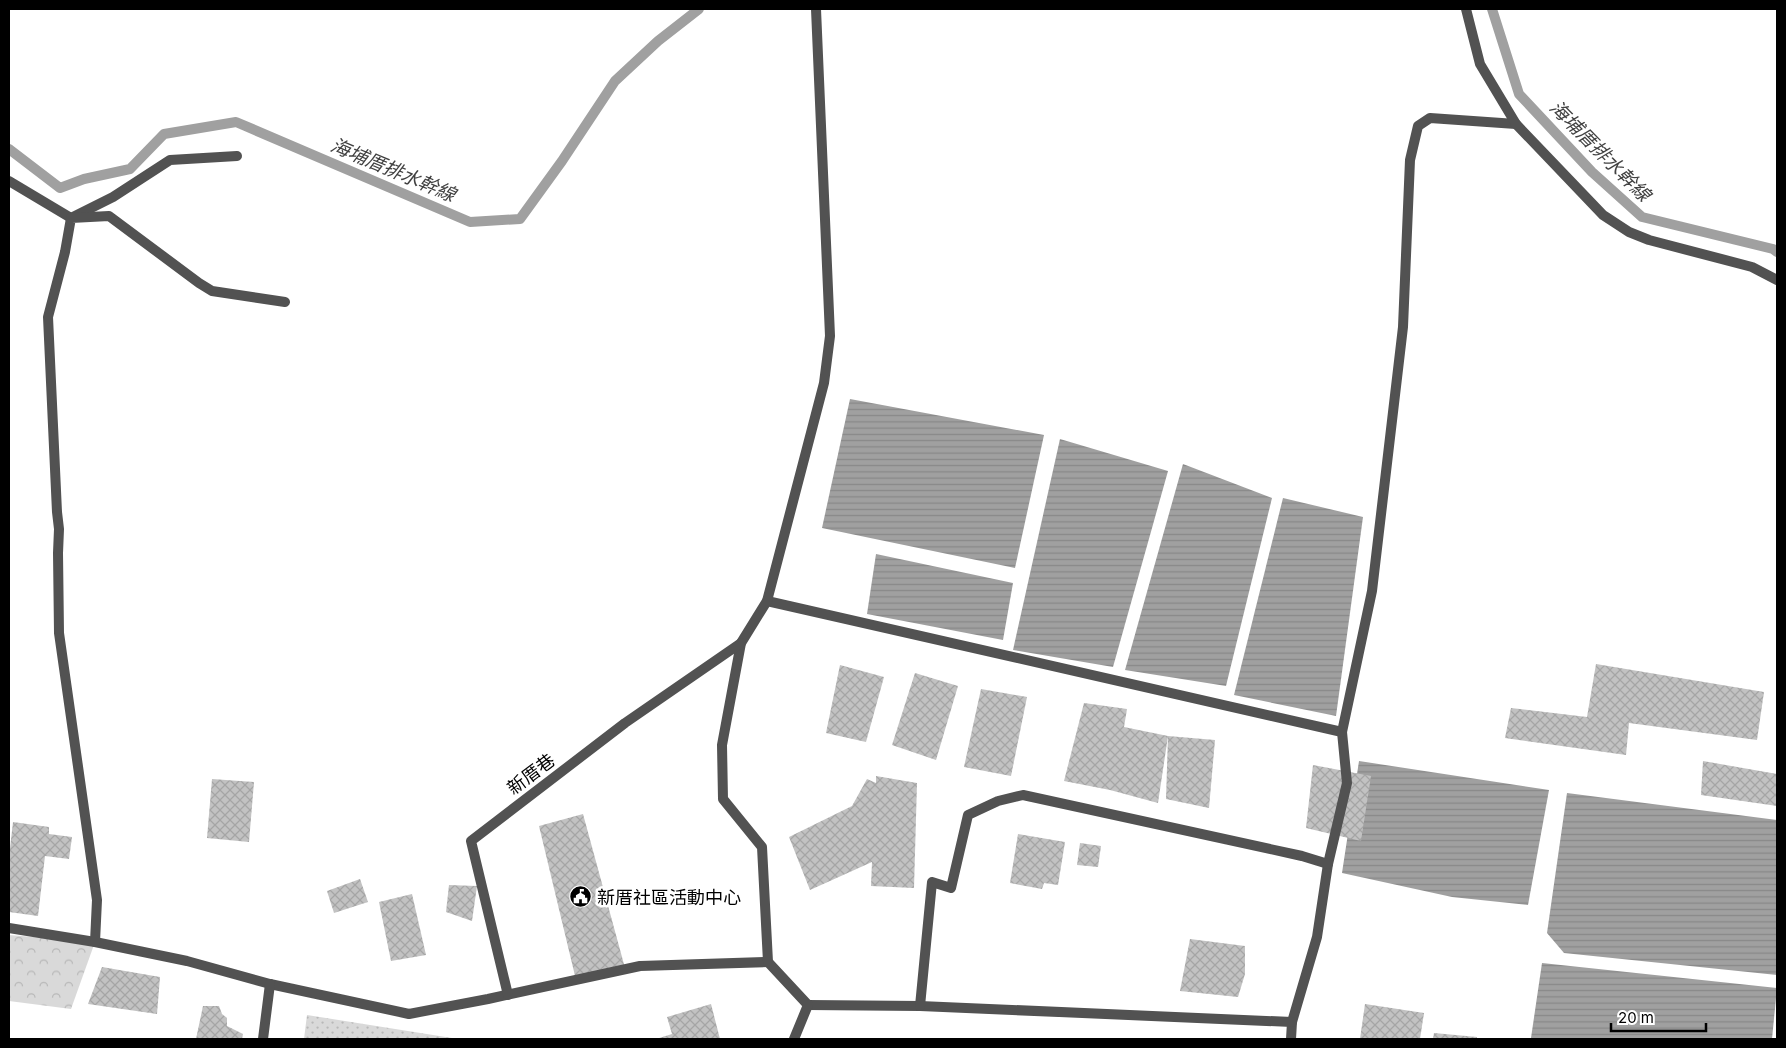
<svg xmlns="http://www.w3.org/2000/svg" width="1786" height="1048" font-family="Inter,'Noto Sans TC',sans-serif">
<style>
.grass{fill:url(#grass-dots)}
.park{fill:url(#park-crowns)}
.water{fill:url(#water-rules)}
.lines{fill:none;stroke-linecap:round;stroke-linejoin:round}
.stream{stroke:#a0a0a0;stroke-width:10}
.building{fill:url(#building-cross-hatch)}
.service{stroke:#525252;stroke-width:10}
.minor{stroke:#525252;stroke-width:10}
.labels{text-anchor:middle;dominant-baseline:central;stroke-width:5;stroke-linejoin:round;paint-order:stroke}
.street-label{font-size:18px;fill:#000;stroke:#fff}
.poi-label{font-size:18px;fill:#000;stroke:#fff;text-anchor:start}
.water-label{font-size:19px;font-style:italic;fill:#414141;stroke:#fff}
</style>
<defs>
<pattern id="grass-dots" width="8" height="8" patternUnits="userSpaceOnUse" patternTransform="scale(1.25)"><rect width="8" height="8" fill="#d9d9d9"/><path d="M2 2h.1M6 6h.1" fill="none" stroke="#b8b8b8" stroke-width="1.8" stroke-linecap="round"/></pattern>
<pattern id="park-crowns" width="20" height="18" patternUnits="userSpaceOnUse" patternTransform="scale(1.25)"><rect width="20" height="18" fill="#d9d9d9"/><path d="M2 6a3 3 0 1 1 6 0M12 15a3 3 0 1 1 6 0" fill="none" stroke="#b8b8b8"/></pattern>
<pattern id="water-rules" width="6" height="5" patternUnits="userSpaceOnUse" patternTransform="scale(1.25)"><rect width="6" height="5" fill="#a0a0a0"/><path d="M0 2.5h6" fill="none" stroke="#888"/></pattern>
<pattern id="building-cross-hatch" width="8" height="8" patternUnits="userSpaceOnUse" patternTransform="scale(1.25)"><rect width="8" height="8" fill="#c2c2c2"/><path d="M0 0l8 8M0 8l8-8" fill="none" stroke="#a5a5a5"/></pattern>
</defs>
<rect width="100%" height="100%" fill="#fff"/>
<!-- grass -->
<path class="grass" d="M307,1015L452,1038V1039H304Z"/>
<!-- park -->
<path class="park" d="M9,935L95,942L71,1009L9,1001Z"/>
<!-- water -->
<g class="water">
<path d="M850,399L1044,435L1015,568L822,528Z"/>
<path d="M1060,439L1168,471L1113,667L1013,650Z"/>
<path d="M1183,464L1272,498L1226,686L1125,670Z"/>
<path d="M1283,498L1363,517L1336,716L1234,695Z"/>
<path d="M876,554L1013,583L1003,640L867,614Z"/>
<path d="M1359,761L1549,790L1528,905L1452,897L1342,873Z"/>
<path d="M1567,793L1777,820V975L1564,953L1547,933Z"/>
<path d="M1542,963L1777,988L1772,1039H1550L1531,1038Z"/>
</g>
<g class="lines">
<!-- stream -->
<g class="stream">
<path d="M1492,9L1519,94L1592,172L1642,217L1773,249L1777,252"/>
<path d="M9,149L60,188L84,179L130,169L164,134L236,122L470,222L520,219L562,161L615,81L658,41L699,9"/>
</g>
</g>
<!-- building -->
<g class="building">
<path d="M1596,664L1764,692L1757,740L1629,723L1626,755L1505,738L1511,708L1587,717Z"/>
<path d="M840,665L884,677L866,742L826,733Z"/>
<path d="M915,673L958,686L936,760L892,745Z"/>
<path d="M981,689L1027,697L1011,776L964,767Z"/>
<path d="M1084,703L1127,709L1124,727L1168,736L1158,803L1110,790L1064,781Z"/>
<path d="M1168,736L1215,740L1209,808L1166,799Z"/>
<path d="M1703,761L1777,774V806L1701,795Z"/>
<path d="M1313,765L1371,776L1361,841L1306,828Z"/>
<path d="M876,776L917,783L914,888L871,886L872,862L810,890L789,837L852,806L867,779L876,783Z"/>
<path d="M212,779L254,782L249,842L207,838Z"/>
<path d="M583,814L625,968L576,980L539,826Z"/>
<path d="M13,822L49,827V834L72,837L69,859L45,856L38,916L9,912V857Z"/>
<path d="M1018,834L1065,842L1058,885L1044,883L1042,889L1010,883Z"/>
<path d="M1080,843L1101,846L1098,867L1077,865Z"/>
<path d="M360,879L368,902L334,913L327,891Z"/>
<path d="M449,885L477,886L472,921L446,912Z"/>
<path d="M412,894L426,955L391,961L379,902Z"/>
<path d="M1190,939L1245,946V974L1238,997L1180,991Z"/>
<path d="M102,967L160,977L157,1014L88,1004Z"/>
<path d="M711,1004L720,1039H656L672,1034L667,1017Z"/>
<path d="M1365,1004L1424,1013L1420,1039H1360Z"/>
<path d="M203,1006H219L222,1014L227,1018V1026L243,1034L242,1039H196Z"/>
<path d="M1434,1033L1477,1037V1039H1433Z"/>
</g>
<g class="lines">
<!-- service -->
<g class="service">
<path d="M9,181L71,218L113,197L170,160L237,156"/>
<path d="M767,601L1342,732L1347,783L1328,864L1317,937L1292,1022L1291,1039"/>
<path d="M1342,732L1372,591L1403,327L1410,160L1418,126L1430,118L1516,124"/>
<path d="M9,928L95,942L187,961L270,984L409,1014L488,999L640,966L768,962"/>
<path d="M95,942L97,900L59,633L58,553L59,529L57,512L48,317L65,252L71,218L109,216L199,283L212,291L285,302"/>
<path d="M808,1005L920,1006L1292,1022"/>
<path d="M920,1006L932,882L951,888L968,815L998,801L1023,795L1302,856L1328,864"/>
<path d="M794,1039L808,1005L768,962L762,847L723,799L722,745L741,643L767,601L824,383L830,336L816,9"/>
</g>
<!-- minor -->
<g class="minor">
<path d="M1466,9L1480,64L1516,124L1603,215L1629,232L1649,240L1752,267L1777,280"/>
<path d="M508,995L471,841L625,723L741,643"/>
<path d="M263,1039L270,984"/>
</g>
</g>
<!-- icons -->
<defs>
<symbol id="civic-disc" viewBox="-11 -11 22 22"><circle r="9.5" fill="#000" stroke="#fff"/><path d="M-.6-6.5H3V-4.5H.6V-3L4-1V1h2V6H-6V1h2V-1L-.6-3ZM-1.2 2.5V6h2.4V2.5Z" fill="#fff"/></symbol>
</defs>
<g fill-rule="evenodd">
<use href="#civic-disc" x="568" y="884" width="25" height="25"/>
</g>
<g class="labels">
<!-- street labels -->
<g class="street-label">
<text transform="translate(531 774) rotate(-37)">新厝巷</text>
</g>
<!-- poi labels -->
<g class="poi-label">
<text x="597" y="897">新厝社區活動中心</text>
</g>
<!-- water labels -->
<g class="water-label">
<text transform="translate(1600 151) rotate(45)">海埔厝排水幹線</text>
<text transform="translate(393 170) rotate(23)">海埔厝排水幹線</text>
</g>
</g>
<!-- border -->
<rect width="1786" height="1048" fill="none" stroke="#000000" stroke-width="20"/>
<!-- scale -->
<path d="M1611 1023v8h95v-8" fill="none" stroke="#000000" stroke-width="2.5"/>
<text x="1618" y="1023" font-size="15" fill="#000000" stroke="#ffffff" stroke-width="4" paint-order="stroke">20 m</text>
</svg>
